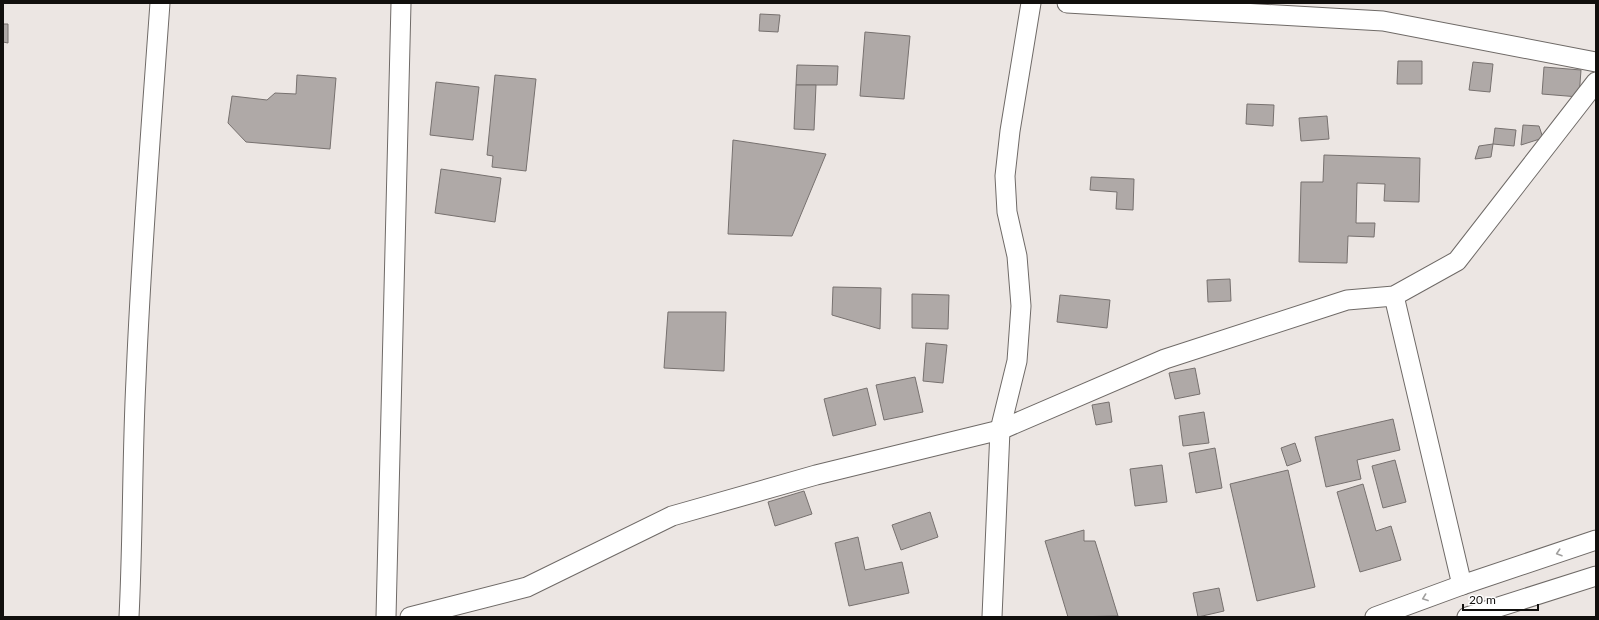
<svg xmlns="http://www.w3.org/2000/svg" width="1599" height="620" font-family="Lato,sans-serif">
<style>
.building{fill:#afa9a7;stroke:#77716f}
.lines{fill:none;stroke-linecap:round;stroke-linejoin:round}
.minor-casing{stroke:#6f6a67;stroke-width:21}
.minor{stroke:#fff;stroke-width:19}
.oneway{stroke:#a09f9e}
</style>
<rect width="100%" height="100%" fill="#ece6e3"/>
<!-- building -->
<g class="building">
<path d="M760,14L780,15L778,32L759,31Z"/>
<path d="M3,24H8V43L3,42Z"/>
<path d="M865,32L910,36L904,99L860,96Z"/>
<path d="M1398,61H1422V84H1397Z"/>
<path d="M1473,62L1493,64L1490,92L1469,90Z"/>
<path d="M797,65L838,66L837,85H796Z"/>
<path d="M1544,67L1581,70L1579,97L1542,94Z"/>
<path d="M297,75L336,78L330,149L246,142L228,123L232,96L267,100L275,93L296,94Z"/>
<path d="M495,75L536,79L526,171L492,167L493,156L487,155Z"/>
<path d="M436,82L479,87L473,140L430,135Z"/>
<path d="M796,85H816L814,130L794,129Z"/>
<path d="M1247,104L1274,105L1273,126L1246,124Z"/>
<path d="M1327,116L1329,139L1301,141L1299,118Z"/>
<path d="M1523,125L1539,126L1543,138L1521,145Z"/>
<path d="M1495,128L1516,130L1514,146L1493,144Z"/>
<path d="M733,140L826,154L792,236L728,234Z"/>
<path d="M1493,144L1491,157L1475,159L1479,146Z"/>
<path d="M1324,155L1420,158L1419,202L1384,201L1385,184L1357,183L1356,223H1375L1374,237L1348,236L1347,263L1299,262L1301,182H1323Z"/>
<path d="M441,169L501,178L495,222L435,213Z"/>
<path d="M1091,177L1134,179L1133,210L1116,209L1117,192L1090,190Z"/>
<path d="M1230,279L1231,301L1208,302L1207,280Z"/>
<path d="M833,287L881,288L880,329L832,315Z"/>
<path d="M912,294L949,295L948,329L912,328Z"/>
<path d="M1060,295L1110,300L1107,328L1057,322Z"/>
<path d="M668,312H726L724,371L664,368Z"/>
<path d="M926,343L947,345L943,383L923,381Z"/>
<path d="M1195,368L1200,394L1175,399L1169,373Z"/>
<path d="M915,377L923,412L884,420L876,385Z"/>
<path d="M867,388L876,425L833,436L824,399Z"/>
<path d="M1109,402L1112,422L1096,425L1092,405Z"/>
<path d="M1204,412L1209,443L1183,446L1179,416Z"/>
<path d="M1393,419L1400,450L1357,460L1361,479L1326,487L1315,437Z"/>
<path d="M1295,443L1301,461L1287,466L1281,448Z"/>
<path d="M1215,448L1222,488L1196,493L1189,453Z"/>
<path d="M1395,460L1406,502L1383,508L1372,466Z"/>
<path d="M1162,465L1167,502L1135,506L1130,469Z"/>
<path d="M1288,470L1315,587L1257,601L1230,484Z"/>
<path d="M1363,484L1376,531L1391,526L1401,560L1360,572L1337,492Z"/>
<path d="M804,491L812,514L775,526L768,502Z"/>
<path d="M930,512L938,537L901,550L892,525Z"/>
<path d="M1084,530V541H1095L1118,616L1068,617L1045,541Z"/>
<path d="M858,537L865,570L902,562L909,593L849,606L835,543Z"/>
<path d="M1219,588L1224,611L1198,617L1193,593Z"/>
</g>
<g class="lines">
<defs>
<g id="minor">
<path d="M1067,3L1383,21L1596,62"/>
<path d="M1394,296L1462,585"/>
<path d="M129,617C133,538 132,458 136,379C141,254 151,128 160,3"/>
<path d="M386,617L401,3"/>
<path d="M410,617L527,587L672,516L816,475L1000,430L1165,359L1347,300L1394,296L1457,261L1596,82"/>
<path d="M992,617L1000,430L1017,361L1021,306L1017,256L1007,212L1005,176L1010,131L1031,3"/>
<path d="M1375,617L1462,585L1596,540"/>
<path d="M1467,617L1596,576"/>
</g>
</defs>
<!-- minor casing -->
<use href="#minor" class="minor-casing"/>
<!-- minor -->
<use href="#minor" class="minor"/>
</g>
<!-- one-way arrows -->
<defs><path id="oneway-chevron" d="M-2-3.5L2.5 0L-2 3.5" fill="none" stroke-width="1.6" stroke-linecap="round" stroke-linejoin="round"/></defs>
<g class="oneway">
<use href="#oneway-chevron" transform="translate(1559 553) rotate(162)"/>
<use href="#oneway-chevron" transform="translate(1425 598) rotate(160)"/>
</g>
<!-- border -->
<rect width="1599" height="620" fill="none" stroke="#110f0d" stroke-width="8"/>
<!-- scale -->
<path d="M1463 604v6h75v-6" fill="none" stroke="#110f0d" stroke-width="2"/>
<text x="1469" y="604" font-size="12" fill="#110f0d" stroke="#ffffff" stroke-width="3" paint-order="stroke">20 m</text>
</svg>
